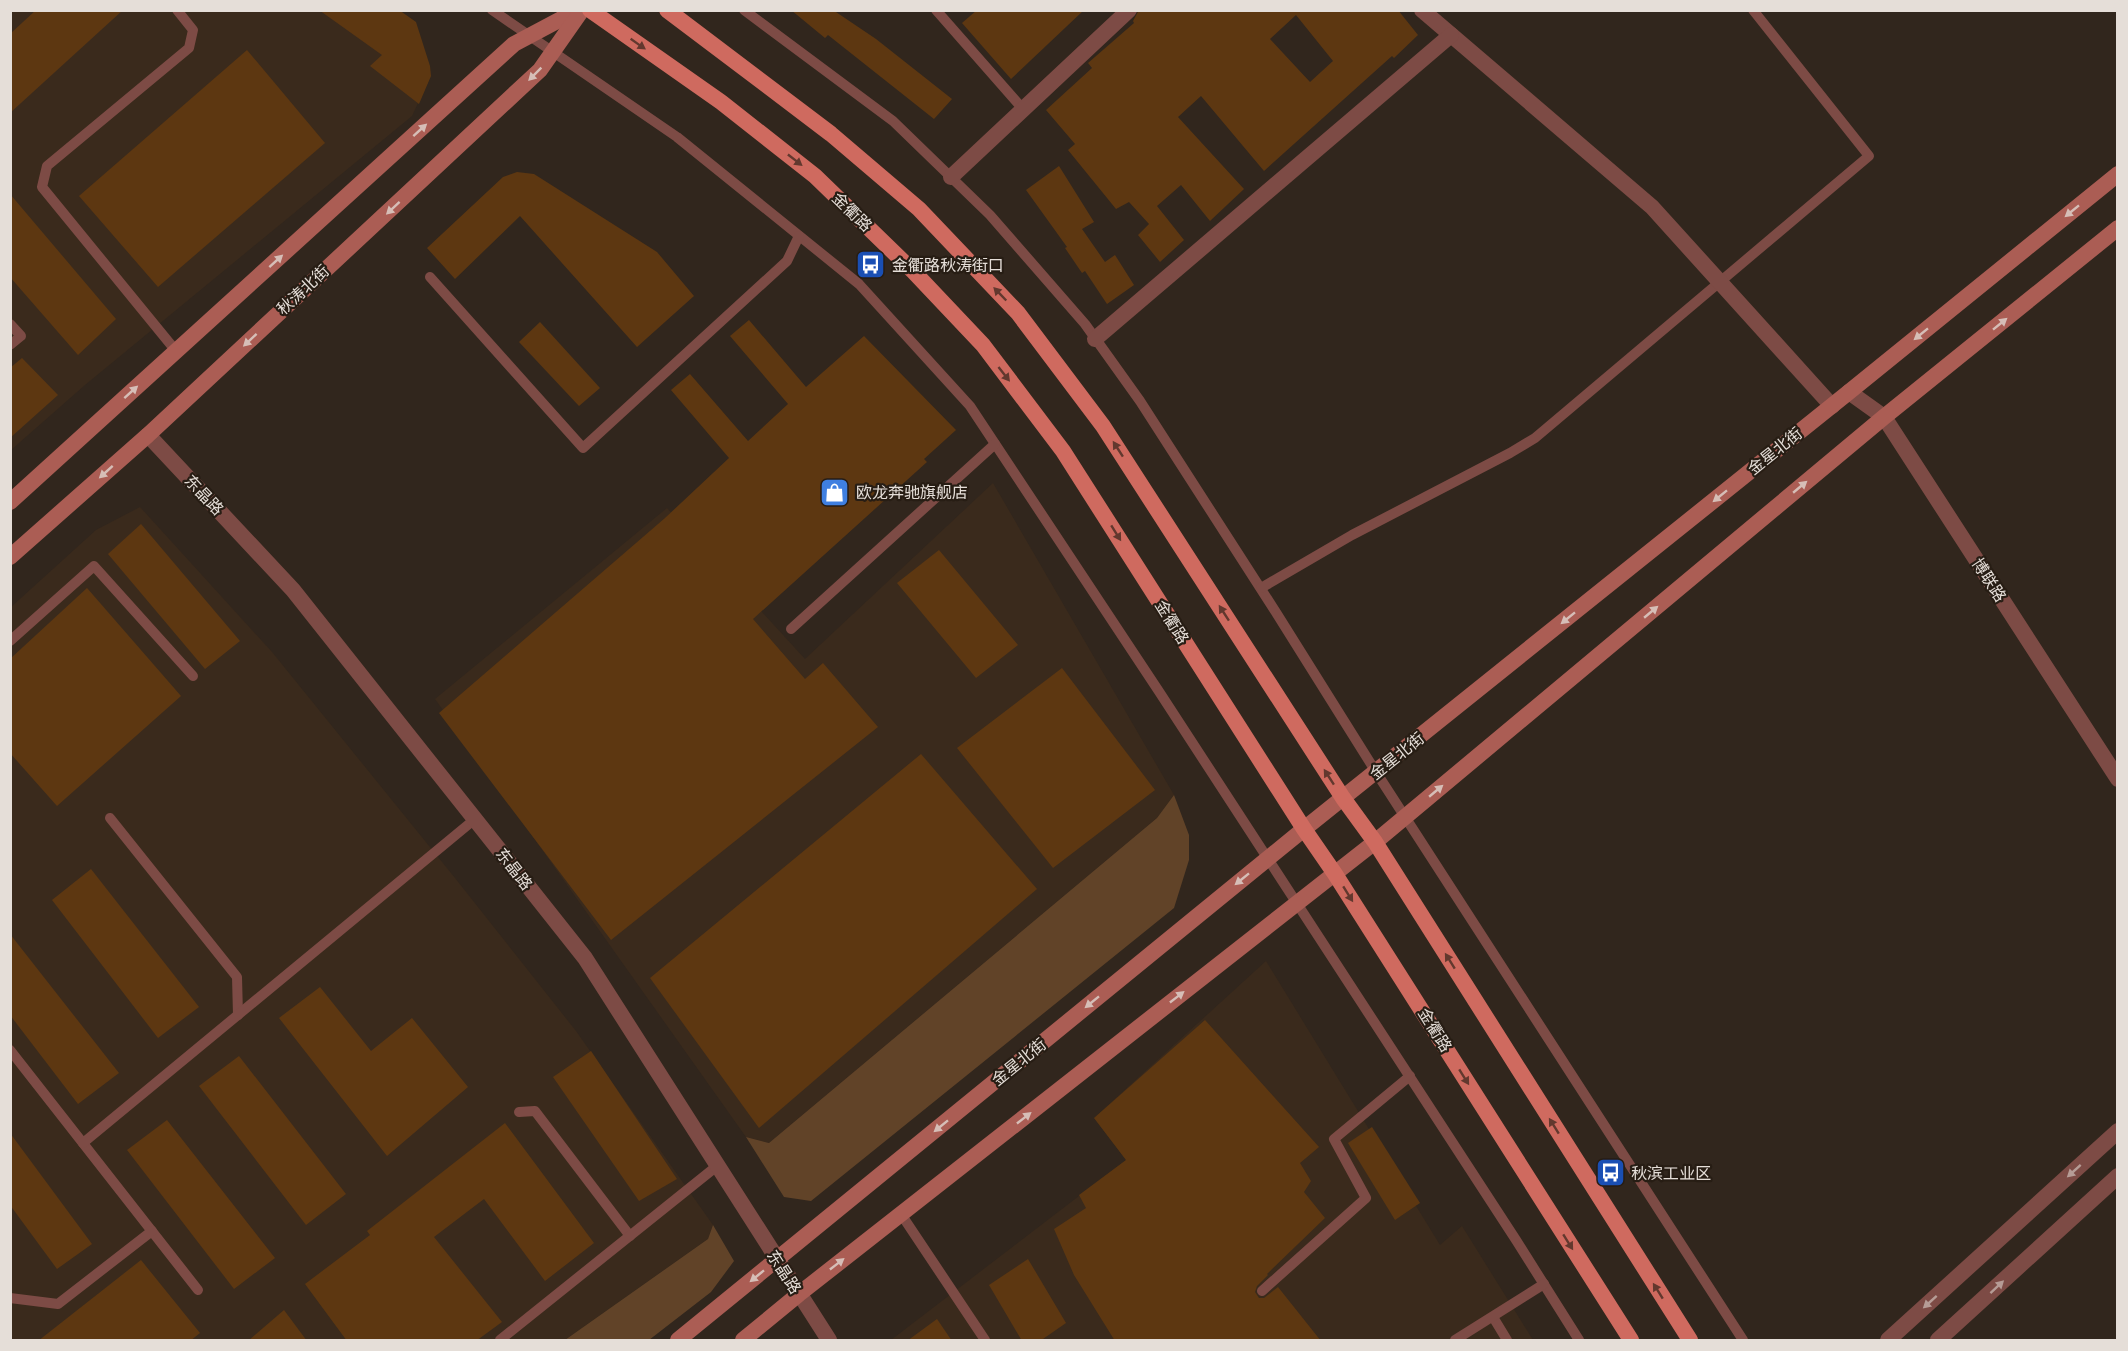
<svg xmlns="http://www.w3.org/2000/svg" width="2128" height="1351" font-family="'DejaVu Sans','Noto Sans SC',sans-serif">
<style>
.built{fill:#3a2a1c}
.green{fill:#614328}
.building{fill:#5d3711;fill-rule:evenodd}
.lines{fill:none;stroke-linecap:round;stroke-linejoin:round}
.service{stroke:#7d4b45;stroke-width:10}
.minor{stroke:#7d4b45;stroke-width:16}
.secondary{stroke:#ab5d54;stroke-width:16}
.primary{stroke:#cf6a5f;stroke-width:16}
.oneway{fill:#62382e}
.oneway2{fill:#d6beb7}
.oneway3{fill:#b69c96}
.labels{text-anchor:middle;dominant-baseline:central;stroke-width:4.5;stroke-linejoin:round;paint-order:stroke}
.street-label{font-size:16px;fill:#e5ded8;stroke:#271d14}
.poi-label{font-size:16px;fill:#e5ded8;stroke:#271d14;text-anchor:start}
</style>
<rect width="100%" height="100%" fill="#31261d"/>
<!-- built -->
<g class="built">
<path d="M398,10L431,76L412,116L85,385L11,450V11Z"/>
<path d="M993,483L1174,795L1157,818L769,1143L746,1137L435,699L667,508L805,659Z"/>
<path d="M140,507L272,652L455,878L576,1031L713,1225L708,1239L565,1340H11L10,608L96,530Z"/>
<path d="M1266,961L1440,1245L1462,1226L1533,1340H891L1126,1160L1094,1118Z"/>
</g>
<!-- green -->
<g class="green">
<path d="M1174,795L1189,835V860L1174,908L811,1201L784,1197L746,1137L769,1143L1157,818Z"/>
<path d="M713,1225L734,1261L711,1292L649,1340H565L708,1239Z"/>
</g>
<!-- building -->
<g class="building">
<path d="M36,10H123L10,113V34Z"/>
<path d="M319,10H399L416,22L430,66L431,76L419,104L370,66L382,55Z"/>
<path d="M791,10H833L876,39L952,99L934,119L828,35L825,38Z"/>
<path d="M977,10H1084L1011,79L962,23Z"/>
<path d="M1139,10H1398L1418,35L1394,58L1392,56L1264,171L1201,96L1178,117L1244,189L1210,221L1181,185L1157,206L1184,240L1160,262L1138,235L1149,224L1129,202L1116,209L1068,150L1075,144L1046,110L1092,68L1088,63L1134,23L1133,21ZM1296,15L1333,61L1310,82L1270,39Z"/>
<path d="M247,50L325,143L158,287L79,196Z"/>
<path d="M1059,166L1094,222L1082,229L1105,262L1115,255L1134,285L1107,304L1085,271L1082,273L1065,248L1067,247L1026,190Z"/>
<path d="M517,172L534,174L657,252L694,296L637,347L520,216L455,279L427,248L503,177Z"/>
<path d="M10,194L116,319L78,355L10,277Z"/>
<path d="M749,320L806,387L864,336L956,430L924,459L927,462L753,619L805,679L823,663L878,727L611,940L439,713L665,518L729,458L671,390L690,374L748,441L788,404L730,336Z"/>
<path d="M540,322L600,388L579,406L519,342Z"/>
<path d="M22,358L58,395L10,438V368Z"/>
<path d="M141,524L240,641L205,669L108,554Z"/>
<path d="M939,550L1018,645L976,678L897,583Z"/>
<path d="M87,588L181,696L57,806L10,753V659Z"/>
<path d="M1062,668L1155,790L1053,868L957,748Z"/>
<path d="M921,754L1037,889L759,1128L650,978Z"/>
<path d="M91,869L199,1007L158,1038L52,900Z"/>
<path d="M10,934L119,1073L78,1104L10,1015Z"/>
<path d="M320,987L371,1051L412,1018L468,1087L387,1156L279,1018Z"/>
<path d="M1205,1020L1319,1147L1300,1163L1311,1181L1304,1192L1325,1218L1267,1274L1268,1275L1257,1286L1255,1292L1259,1298H1264L1278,1287L1321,1341H1115L1074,1275L1054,1229L1086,1208L1079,1195L1126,1160L1094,1118Z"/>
<path d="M591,1051L677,1179L639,1201L553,1077Z"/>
<path d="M239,1056L346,1194L306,1225L199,1086Z"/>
<path d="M167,1120L275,1258L234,1289L127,1150Z"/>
<path d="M505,1123L594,1243L545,1281L484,1199L434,1237L502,1322L476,1341H347L305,1284L370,1235L367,1231Z"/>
<path d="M1372,1127L1420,1203L1395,1220L1348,1143Z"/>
<path d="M10,1133L92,1244L57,1269L10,1205Z"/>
<path d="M1028,1259L1066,1323L1040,1341H1022L989,1285Z"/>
<path d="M141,1260L200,1333L190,1341H38Z"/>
<path d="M284,1310L307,1341H248Z"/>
<path d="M937,1319L952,1341H907Z"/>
</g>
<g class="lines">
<!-- service -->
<g class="service">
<path d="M492,10L677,137L859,284L970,406L1160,693L1516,1240L1579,1340"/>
<path d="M744,10L893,121L990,215L1085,324L1140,401L1277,614L1376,772L1743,1340"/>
<path d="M936,10L1023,109"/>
<path d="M430,277L583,448L787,261L799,236"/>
<path d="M10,324L21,336L10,345"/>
<path d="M176,351L42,187L47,166L189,48L193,30L177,10"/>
<path d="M1261,588L1352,535L1510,453L1535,438L1869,156L1753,10"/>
<path d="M791,629L995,444"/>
<path d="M10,641L94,566L193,676"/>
<path d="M110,818L237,977L238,1015"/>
<path d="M10,1050L198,1290"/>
<path d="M519,1112L535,1111L630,1236"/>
<path d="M83,1143L475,819"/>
<path d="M901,1214L985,1340"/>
<path d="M1262,1291L1366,1198L1334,1139L1410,1076"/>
<path d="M10,1298L58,1304L152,1231"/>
<path d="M1493,1317L1507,1340"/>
<path d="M500,1340L717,1166"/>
<path d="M1455,1340L1544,1284"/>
</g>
<!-- minor -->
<g class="minor">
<path d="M1422,10L1652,207L1832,406"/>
<path d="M951,177L1129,10"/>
<path d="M1095,339L1451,35"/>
<path d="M1849,392L1884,417L2118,779"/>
<path d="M148,435L293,590L585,958L829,1340"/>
<path d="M1888,1340L2118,1131"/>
<path d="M1938,1340L2118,1176"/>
</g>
<!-- secondary -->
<g class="secondary">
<path d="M10,502L514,44L578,10"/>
<path d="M10,557L148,435L540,70L582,10"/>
<path d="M678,1340L1304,829L1849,392L2118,174"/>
<path d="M743,1340L799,1294L1375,842L1884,417L2118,228"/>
</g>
<!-- primary -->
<g class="primary">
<path d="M590,10L721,102L815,176L913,271L983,345L1063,451L1304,829L1335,874L1631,1340"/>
<path d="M667,10L831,134L919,209L1018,313L1103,426L1343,798L1375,842L1690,1340"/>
</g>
</g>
<!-- one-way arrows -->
<defs><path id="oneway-solid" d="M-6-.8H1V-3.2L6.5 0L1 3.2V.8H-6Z" transform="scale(1.5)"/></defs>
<g class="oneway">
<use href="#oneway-solid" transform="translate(638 44) rotate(35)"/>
<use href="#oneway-solid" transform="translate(795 160) rotate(38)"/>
<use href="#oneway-solid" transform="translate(1000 294) rotate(-134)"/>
<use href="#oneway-solid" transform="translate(1004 374) rotate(52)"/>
<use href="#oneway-solid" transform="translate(1118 449) rotate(-123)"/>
<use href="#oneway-solid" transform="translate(1116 533) rotate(58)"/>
<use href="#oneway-solid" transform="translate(1224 613) rotate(-123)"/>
<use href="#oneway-solid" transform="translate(1329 777) rotate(-123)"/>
<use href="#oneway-solid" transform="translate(1348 894) rotate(58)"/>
<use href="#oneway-solid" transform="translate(1450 961) rotate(-122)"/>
<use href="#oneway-solid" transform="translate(1464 1077) rotate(58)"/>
<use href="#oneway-solid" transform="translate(1554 1126) rotate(-122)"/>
<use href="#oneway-solid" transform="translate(1568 1242) rotate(58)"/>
<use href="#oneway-solid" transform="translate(1658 1291) rotate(-122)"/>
</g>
<g class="oneway2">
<use href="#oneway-solid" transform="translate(535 74) rotate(135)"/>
<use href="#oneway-solid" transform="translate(420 130) rotate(-42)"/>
<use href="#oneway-solid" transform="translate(393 208) rotate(137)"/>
<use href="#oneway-solid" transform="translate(2072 211) rotate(141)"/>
<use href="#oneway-solid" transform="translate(276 261) rotate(-42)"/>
<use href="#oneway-solid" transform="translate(2000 324) rotate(-39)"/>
<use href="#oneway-solid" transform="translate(1921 334) rotate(141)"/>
<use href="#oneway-solid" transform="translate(250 340) rotate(137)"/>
<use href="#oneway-solid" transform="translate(131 392) rotate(-42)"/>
<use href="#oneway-solid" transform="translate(106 472) rotate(138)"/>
<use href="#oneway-solid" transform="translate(1800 487) rotate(-40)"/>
<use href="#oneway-solid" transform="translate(1720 496) rotate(141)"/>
<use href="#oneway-solid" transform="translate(1651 612) rotate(-40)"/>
<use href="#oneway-solid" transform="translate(1568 618) rotate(141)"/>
<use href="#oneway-solid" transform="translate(1436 791) rotate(-40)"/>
<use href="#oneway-solid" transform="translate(1242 879) rotate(141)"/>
<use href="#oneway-solid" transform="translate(1177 997) rotate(-38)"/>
<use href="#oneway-solid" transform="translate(1092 1002) rotate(141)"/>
<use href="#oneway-solid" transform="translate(1024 1118) rotate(-38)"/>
<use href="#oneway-solid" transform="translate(941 1126) rotate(141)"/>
<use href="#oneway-solid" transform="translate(837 1264) rotate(-38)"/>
<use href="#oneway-solid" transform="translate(757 1276) rotate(141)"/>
</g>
<g class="oneway3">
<use href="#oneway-solid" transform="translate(2074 1171) rotate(138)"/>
<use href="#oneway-solid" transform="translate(1997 1287) rotate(-43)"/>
<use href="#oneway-solid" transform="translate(1930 1302) rotate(138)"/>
</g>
<!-- icons -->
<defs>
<symbol id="bus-square" viewBox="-11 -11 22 22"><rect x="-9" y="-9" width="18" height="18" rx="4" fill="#1a4fb4" stroke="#271d14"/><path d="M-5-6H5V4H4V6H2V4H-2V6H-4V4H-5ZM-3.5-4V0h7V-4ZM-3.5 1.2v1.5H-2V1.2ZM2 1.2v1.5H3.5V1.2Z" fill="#fff"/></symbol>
<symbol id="shop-square" viewBox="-11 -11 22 22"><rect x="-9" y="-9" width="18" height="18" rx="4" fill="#3f7fe0" stroke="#271d14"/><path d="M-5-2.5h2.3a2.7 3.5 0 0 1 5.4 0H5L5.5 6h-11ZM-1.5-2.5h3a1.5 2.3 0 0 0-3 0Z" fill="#fff"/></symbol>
</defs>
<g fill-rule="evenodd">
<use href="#bus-square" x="854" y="248" width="33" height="33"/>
<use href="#shop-square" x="818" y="476" width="33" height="33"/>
<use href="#bus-square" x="1594" y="1156" width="33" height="33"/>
</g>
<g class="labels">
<!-- street labels -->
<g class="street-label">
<text transform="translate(852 212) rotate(44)">金衢路</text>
<text transform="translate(303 290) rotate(-43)">秋涛北街</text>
<text transform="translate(1775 451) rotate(-39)">金星北街</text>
<text transform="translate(204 495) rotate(47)">东晶路</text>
<text transform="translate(1989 580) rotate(57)">博联路</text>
<text transform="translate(1172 622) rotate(58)">金衢路</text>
<text transform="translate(1397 756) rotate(-39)">金星北街</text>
<text transform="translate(514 869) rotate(52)">东晶路</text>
<text transform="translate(1435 1030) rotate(58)">金衢路</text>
<text transform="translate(1019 1062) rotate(-39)">金星北街</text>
<text transform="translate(784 1272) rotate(57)">东晶路</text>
</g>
<!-- poi labels -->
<g class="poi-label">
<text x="892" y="265">金衢路秋涛街口</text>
<text x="856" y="492">欧龙奔驰旗舰店</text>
<text x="1631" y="1173">秋滨工业区</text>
</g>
</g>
<!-- border -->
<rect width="2128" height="1351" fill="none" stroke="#e5ded8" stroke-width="24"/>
</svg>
